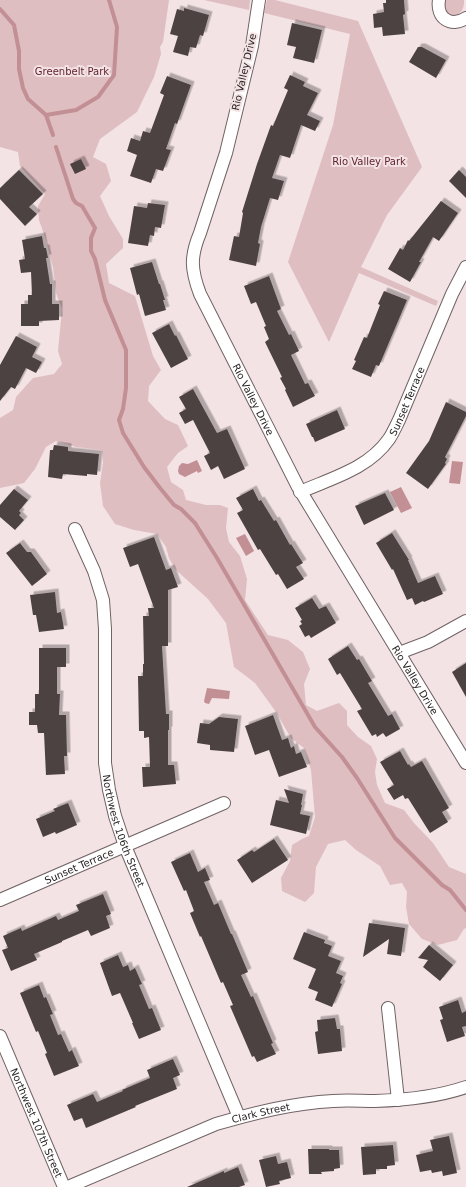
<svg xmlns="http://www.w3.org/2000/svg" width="466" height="1187" font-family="'DejaVu Sans',sans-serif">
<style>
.green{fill:#dfbec1}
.water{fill:#c28f94}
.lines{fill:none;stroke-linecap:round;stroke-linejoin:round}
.stream{stroke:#c28f94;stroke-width:4}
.building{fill:#4e4243;filter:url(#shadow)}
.minor-casing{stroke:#706364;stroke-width:14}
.minor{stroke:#fff;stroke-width:12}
.labels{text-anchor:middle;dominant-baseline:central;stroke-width:4;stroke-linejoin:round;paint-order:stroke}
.park-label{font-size:10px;fill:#5f1f2b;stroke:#f3e3e5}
.street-label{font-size:10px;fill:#221c1d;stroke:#f3e3e5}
</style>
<defs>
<filter id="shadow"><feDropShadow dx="3.5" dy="-3.5" stdDeviation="0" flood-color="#0004"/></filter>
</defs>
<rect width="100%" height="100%" fill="#f3e3e5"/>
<!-- green -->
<g class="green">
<path d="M0,0H169L163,42L160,47L161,54L154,77L137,112L100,139L93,157L106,164L111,181L100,196L109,216L123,239V248L106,264L109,283L135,296L153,356L161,370L149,386L148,401L165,419L178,425L188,446L178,453L167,467L171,482L183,490L186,500L206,505H220L228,508L226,528L229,542L240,556L247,579L245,600L268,635L288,640L303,652L310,669L304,684L306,705L317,711L339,703L347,711V725L358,737L371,746L377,759L375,772L377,785L385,803L404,810L414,823L433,843L449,867L466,874V928L464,929L457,940L438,945L422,939L409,924L406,907L407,892L402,883L390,885L380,866L356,850L345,840L328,844L316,867L314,893L305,902L282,891L281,878L290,861L292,845L302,839L309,836L315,817L311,770L304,748L291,738L276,712L255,683L234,667L226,623L208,599L175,569L169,558L166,547L157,534L134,530L115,524L103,506L100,483L103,463L102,450L76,447L56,441L46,447L35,469L24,483L0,488V418L13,410L16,397L33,378L54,374L62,364L58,351L62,309L56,293L53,267L45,237L39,220L38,206L45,194L20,166L18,152L0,147Z"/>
<path d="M204,0H250L249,10Z"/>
<path d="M267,0H275L358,21L422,167L387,215L361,267L438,301L436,306L359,273L329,342L288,262L333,125L350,34L264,13Z"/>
<path d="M445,0H464C466,21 437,23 445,0Z"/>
</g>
<!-- water -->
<g class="water">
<path d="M197,460L202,471L198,473L197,471L185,477L179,474L178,471L179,466L182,463L188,464Z"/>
<path d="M452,461L463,462L460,484L449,483Z"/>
<path d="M401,487L412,508L401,513L390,492Z"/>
<path d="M245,534L254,551L246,556L236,538Z"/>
<path d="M207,688L230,691L229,699L212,698L209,704L205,703L204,701Z"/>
</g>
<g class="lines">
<!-- stream -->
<g class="stream">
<path d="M0,9L14,25L19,51V69L23,88L28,99L46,115L53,135"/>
<path d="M46,115L76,110L98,97L114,75L117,27L109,0"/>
<path d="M56,147L73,199L76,203L82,206L95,228L91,238V251L95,259L105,300L126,350V388L123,409L119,420L123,433L144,467L160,488L174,505L181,509L195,523L217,558L315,727L342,757L357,778L395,838L442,885L450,890L466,910"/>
</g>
</g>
<!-- building -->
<g class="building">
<path d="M386,0H404L405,14L403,15L405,34L383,36L382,27L374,28L373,14L384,12L383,3H386Z"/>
<path d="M184,8L209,15L203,36L200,35L196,48L190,47L188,56L173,52L178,36L170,34L177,9L184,11Z"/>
<path d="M292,23L322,30L314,63L293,58L296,47L287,45Z"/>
<path d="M418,47H422L446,60L436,78L409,62Z"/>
<path d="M290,75L305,82L303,86L318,93L307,115L320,121L315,131L301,125L290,158L280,155L272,178L284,181L278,200L270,198L261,227L258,243L260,244L256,266L229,260L234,236L239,237L243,213L242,212L257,164L271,125L273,126L288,90L284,88Z"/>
<path d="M167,76L191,85L177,124L175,123L166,149L171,150L163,171L156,169L151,183L130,176L137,155L127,151L131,138L140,141L143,131L150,133L164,95L160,93Z"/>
<path d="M81,159L86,169L75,174L70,164Z"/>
<path d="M19,170L43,194L29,207L37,214L25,226L0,199V188Z"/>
<path d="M459,170L466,177V198L449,181Z"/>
<path d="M441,201L458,213L439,241L433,237L419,262H421L410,282L388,269L400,248L403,250L408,240L409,241Z"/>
<path d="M148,203L165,205L161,228L155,227L154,236L150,235L148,246L128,243L134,206L147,208Z"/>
<path d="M42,236L44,248H46L48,258H46L50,284H52V304H59V320L39,321V326H21V304H28V295H32L31,272L21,273L19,260L25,259L22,240Z"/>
<path d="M152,262L159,284H160L165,300H163L166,310L145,316L139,294L137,295L130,268Z"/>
<path d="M269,276L281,309L277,311L289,335L291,334L299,351L291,355L305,384L308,383L315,396L293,407L285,390L286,389L280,378L282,377L265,342L269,339L264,327L266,326L256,302L251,304L244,286Z"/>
<path d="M384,291L407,300L379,366L376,365L371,377L352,369L356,361L354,360L364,337L367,338L380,305L378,304Z"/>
<path d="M169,324L175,336L176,335L188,359L171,368L152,333Z"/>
<path d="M16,336L37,347L32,357L42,362L36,373L26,368L15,389L11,387L0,401V365Z"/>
<path d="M193,389L217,433L227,429L245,469L224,479L218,466L211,470L204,456L210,453L193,420L185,424L179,413L186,409L179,397Z"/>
<path d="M446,402L466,412V416L445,457L447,459L445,463L446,464L428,489L406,473L429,441Z"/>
<path d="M337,410L345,429L315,442L313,437H312L306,424Z"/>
<path d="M54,445L68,447V451L99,454L97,475L87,474V476L63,474L62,479L48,477L50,450H53Z"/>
<path d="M14,489L28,500L19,511L21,513L19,515L24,520L15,530L0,517V505Z"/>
<path d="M253,489L259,501L261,500L274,521L276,520L290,545L291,544L303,563L296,567L304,579L287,589L278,574L276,575L260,549L258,550L237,513L243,510L236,498Z"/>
<path d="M385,493L394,510L364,525L355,506Z"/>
<path d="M392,533L409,560H408L418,583L435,576L443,594L424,602L423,601L415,605L412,598L407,600L393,569L392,570L376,543Z"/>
<path d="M154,537L166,570L171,568L178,587L168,590V646H162L166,714H169V730H168V765H174L176,784L143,787L142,767H150L149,737L144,738V731H139L138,676H143V664H144L143,616H149L148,608H154L138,564L130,567L123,548Z"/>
<path d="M20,543L27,552H31L47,574L32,586L6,553Z"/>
<path d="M55,592L57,613L61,612L64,629L39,632L36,615H33L30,595Z"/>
<path d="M312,598L319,609L326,606L336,623L311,638L309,635L305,637L299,626L302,624L300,621L302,620L295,608Z"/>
<path d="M348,646L357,660L359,659L372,681L368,683L388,716L392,714L400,729L386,737L383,733L377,737L376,734L372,736L357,711L362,709L340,673L337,675L328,659Z"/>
<path d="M39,648H66V667H57V694H60L59,715H66L67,756H64L65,774L46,775L44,733H38L37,725H29V712H35V694H39Z"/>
<path d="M466,663V697L452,672Z"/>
<path d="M273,715L282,740L288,738L291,748L294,746L296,754L301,752L307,767L279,777L269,750L255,755L245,726Z"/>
<path d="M219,717L238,719L234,752L210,750V745L197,743L200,723L209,724Z"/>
<path d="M400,751L408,765L409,764L411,767L422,761L449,808L442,812L448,822L430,833L408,798L405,799L403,795L394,800L387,789L394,785L380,762Z"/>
<path d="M284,789L303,794L301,805H302L300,814L310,816L306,834L270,825L276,800L289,803Z"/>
<path d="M68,803L77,825L56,834L55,832L43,837L36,819L55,811L53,809Z"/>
<path d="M274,839L288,860L252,883L237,860L252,850L254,852Z"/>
<path d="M190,853L198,872L205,868L210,880L204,882L214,905L218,903L231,934H232L248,972L241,975L251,997L253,996L273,1043L271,1044L276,1054L257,1062L254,1056L252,1057L230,1006L233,1005L223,982L221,983L201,936L200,937L190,913L194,911L186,890L184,891L171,862Z"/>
<path d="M103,894L111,914L106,916L110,928L91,936L88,930L62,941V942L34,954L37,960L11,971L2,950L8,948L3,936L21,928L22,931L56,916L58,920L79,911L76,905Z"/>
<path d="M369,923L405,928L401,956L387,954L389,939L363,957Z"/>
<path d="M304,932L325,940L324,943L332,946L328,956L341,961L336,973L343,976L340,983L342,984L332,1007L315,1000L318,992L308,988L316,969L293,959Z"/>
<path d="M429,945L453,965L440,981L423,967L428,960L418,958Z"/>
<path d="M118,955L123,967L128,965L130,971L135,968L142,984L139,985L149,1009L152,1008L161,1030L139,1039L132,1023H133L120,993L112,996L100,963Z"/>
<path d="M39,985L44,998L46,997L53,1014L50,1015L58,1035L61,1034L69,1052L72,1050L79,1066L54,1076L45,1054L47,1053L38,1031L36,1032L20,993Z"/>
<path d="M458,1000L462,1013L466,1011V1026L462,1027L465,1036L447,1042L440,1020L443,1019L439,1007Z"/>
<path d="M335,1018L337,1029H340L342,1051L318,1054L315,1032L318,1031L317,1020Z"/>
<path d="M173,1059L180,1075L173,1078L177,1089L135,1106L136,1107L86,1128L82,1118L74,1121L67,1105L93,1094L97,1102L123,1091L122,1090L150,1078L147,1070Z"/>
<path d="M449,1136L457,1173L443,1176L442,1171L432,1173L431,1170L420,1172L416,1155L433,1151L430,1140Z"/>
<path d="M393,1145L395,1165L387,1166V1169H376V1174L363,1175L361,1147Z"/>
<path d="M308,1149H329V1150H339L340,1168L334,1169V1171L321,1172L322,1174H309Z"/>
<path d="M276,1156L278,1164L287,1162L291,1178L279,1181L280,1184L266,1187L259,1160Z"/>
<path d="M238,1167L245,1185L239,1187H187L224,1171V1173Z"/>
</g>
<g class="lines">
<defs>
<g id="minor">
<path id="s1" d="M259,0L252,46L226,153L200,233C190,257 191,270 200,294L298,487L466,763"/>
<path d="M439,0C436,18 451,28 466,18"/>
<path id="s2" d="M300,492C332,478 368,469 389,439C393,433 396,426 399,420L452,294L466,267"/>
<path id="s3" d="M75,529L94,571L103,600L105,629V763L109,790L115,816L125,846L239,1117"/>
<path d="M399,653L428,642L466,621"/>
<path id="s4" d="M0,900L224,803"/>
<path d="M388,1008L398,1100"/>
<path id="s5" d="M0,1036L64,1187"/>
<path id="s6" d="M68,1187L216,1124C254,1113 293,1103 333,1101C347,1100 361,1101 375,1101C406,1100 437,1097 466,1087"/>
</g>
</defs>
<!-- minor casing -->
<use href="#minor" class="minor-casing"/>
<!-- minor -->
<use href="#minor" class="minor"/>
</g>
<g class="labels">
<!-- park labels -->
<g class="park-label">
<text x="72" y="71">Greenbelt Park</text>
<text x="369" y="161">Rio Valley Park</text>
</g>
<!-- street labels -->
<g class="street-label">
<text transform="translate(244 72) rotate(-77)">Rio Valley Drive</text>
<text stroke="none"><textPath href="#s1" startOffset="422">Rio Valley Drive</textPath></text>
<text stroke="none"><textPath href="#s2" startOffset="147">Sunset Terrace</textPath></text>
<text stroke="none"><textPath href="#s1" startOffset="746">Rio Valley Drive</textPath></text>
<text stroke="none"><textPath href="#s3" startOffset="310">Northwest 106th Street</textPath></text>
<text stroke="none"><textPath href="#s4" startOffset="86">Sunset Terrace</textPath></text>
<text stroke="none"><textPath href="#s6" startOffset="207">Clark Street</textPath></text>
<text stroke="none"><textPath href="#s5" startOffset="94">Northwest 107th Street</textPath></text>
</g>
</g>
</svg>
